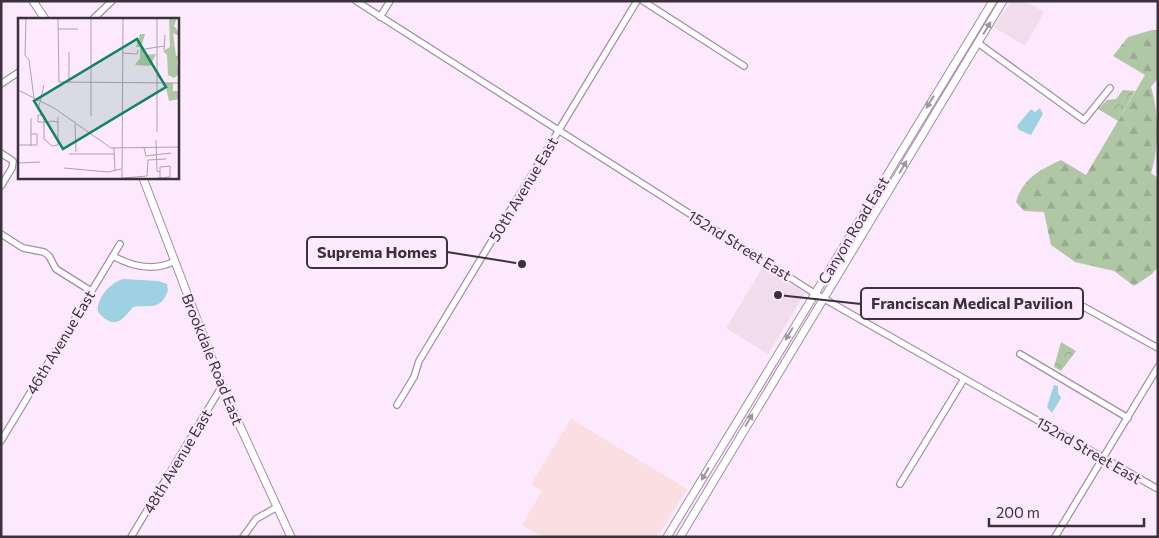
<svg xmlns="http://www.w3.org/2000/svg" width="1159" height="538" font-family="Commissioner,sans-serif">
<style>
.commercial{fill:#f0dcea}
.industrial{fill:#fadee1}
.forest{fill:url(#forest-firs)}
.park{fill:url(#park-crowns)}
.water{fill:#9ed1e2}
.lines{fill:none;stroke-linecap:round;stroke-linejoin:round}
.minor-casing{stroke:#a48da5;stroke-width:8}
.major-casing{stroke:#a48da5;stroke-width:9}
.minor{stroke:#fff;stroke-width:5.5}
.major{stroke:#fff;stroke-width:7}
.oneway{fill:#9d989d}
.labels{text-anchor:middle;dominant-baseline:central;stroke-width:4.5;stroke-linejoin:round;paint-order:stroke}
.street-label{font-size:15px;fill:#3b313b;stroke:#fde9fd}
.inset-road{fill:none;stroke:#af9faf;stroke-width:1}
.view{fill:#128361;fill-opacity:0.15;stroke:#128361;stroke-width:2.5}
.inset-edge{fill:none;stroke:#3b313b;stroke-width:2.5}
.leader{fill:none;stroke:#3b313b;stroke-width:2}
.callout-dot{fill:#3b313b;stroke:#fde9fd;stroke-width:2}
.callout{fill:#fde9fd;stroke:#3b313b;stroke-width:2}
.callout-label{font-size:16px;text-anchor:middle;font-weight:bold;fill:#3b313b}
</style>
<defs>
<pattern id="forest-firs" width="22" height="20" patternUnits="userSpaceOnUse" patternTransform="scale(1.25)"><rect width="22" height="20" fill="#b0c7a5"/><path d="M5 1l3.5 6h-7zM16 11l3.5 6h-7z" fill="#98ab8f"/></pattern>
<pattern id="park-crowns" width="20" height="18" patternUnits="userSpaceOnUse" patternTransform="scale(1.25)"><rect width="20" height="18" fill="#b0c7a5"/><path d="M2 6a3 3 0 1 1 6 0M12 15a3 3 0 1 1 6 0" fill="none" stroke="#98ab8f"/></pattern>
</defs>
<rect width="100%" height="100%" fill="#fde9fd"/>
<!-- commercial -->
<g class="commercial">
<path d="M1011,1H1025L1044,12L1025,46L994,27Z"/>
<path d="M763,267L805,293L768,354L726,328Z"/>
</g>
<!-- industrial -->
<path class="industrial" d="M571,419L687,489L657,537H542L522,525L542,491L531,484Z"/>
<!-- forest -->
<path class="forest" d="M1152,30H1158V78L1151,87C1159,113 1159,149 1151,173L1158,178V267L1152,274L1134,286L1114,271L1075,262L1051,245L1044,212L1024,211L1016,202C1023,178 1040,170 1061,160L1086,175L1145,75L1113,56L1128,37Z"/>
<!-- park -->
<g class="park">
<path d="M1123,90L1135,91L1118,121L1098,109L1107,100L1116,99Z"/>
<path d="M1061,342L1076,351L1061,371L1054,367Z"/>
</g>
<!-- water -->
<g class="water">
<path d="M1040,108L1043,114L1031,135L1019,130L1017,126L1031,109L1035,112Z"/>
<path d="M124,279L158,281L167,284L168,290C161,312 149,304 133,307C122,320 115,331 98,312C96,299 111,281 124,279Z"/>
<path d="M1054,385L1058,386V393L1061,398L1052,413L1047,407Z"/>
</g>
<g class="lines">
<defs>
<g id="minor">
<path d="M356,1L814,293L1158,489"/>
<path d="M643,1L744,66"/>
<path d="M380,17L390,1"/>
<path d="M93,19L112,1"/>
<path d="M978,43L1084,120L1110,88"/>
<path d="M1,84L19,72"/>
<path d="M1,153L13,161L12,168L1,186"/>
<path d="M1,234L23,248L44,252L49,256L56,269L91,291"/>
<path d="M113,256C133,267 154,272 175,261"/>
<path d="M1084,307L1158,348"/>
<path d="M1020,354L1128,418"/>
<path d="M397,405L414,377L419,361L637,1"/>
<path d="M1,441L120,244"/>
<path d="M900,484L964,379"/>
<path d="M131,537L222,386"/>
<path d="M243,537L256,519L277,507"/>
<path d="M1055,537L1158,367"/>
</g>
<g id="major">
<path d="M33,1L45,19"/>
<path d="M143,178L227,398L291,537"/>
<path d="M667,537L993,1"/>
<path d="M680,537L1003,1"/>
</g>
</defs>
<!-- minor casing -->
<use href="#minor" class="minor-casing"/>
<!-- major casing -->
<use href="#major" class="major-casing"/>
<!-- minor -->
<use href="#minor" class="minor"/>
<!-- major -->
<use href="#major" class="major"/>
</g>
<!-- one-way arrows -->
<defs><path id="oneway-solid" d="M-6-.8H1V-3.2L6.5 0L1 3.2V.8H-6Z" transform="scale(1.25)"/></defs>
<g class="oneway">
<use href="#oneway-solid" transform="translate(987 28) rotate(-59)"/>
<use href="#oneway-solid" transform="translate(930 102) rotate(122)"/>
<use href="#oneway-solid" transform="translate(903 167) rotate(-59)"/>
<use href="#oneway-solid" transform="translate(789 334) rotate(121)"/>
<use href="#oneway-solid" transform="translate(749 420) rotate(-59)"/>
<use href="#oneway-solid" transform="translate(705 474) rotate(121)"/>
</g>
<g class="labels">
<!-- street labels -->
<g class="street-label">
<text transform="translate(523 189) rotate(-59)">50th Avenue East</text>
<text transform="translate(853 230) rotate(-59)">Canyon Road East</text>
<text transform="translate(740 245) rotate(32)">152nd Street East</text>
<text transform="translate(60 342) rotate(-59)">46th Avenue East</text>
<text transform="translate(213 359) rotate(68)">Brookdale Road East</text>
<text transform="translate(1089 450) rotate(30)">152nd Street East</text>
<text transform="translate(177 461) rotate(-59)">48th Avenue East</text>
</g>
</g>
<!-- overview -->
<g transform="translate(18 18)">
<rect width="161" height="161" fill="#fde9fd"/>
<path d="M154,0H159L156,8L161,14V18L155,15L158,38L161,37L159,44L161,56L156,60L150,57L149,37L145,33L152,29L151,2ZM122,16H127L123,30L128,37L138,36L132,48L117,47L122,40V29H118ZM147,65H155V73H161V81L151,83Z" fill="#b0c7a5"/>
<path class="inset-road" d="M8,0L7,37L11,42L16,80M40,0L41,64L162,65M73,0V98M94,0H122M40,11H60M127,31L146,28M146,32L147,17M105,35L119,36L120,32M51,64V34M0,72L36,90L93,130L162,129M20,92L26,67M13,100V128M40,104L34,103L31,104H20V97H26V121L34,128L40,127V99M57,106L58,134M139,114V0M138,122L139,153L142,154M0,127H19V116H13M96,130L97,153M126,130L128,138L153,135M51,136H96M0,145L22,144M46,150L90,154L103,151M105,160L129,158L130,142L148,141M139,160H142L152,159V148L142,149V160M104,161L105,0"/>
<path class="view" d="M119,21L148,69L45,131L16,83Z"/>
<rect width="161" height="161" class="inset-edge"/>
</g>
<!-- callouts -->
<path class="leader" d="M522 264L447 252M778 295L861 304"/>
<g class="callout-dot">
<circle cx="522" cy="264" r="5"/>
<circle cx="778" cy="295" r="5"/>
</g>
<g class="callout">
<rect x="307" y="237" width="140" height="31" rx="5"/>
<rect x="861" y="288" width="222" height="31" rx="5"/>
</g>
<g class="callout-label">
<text x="377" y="258">Suprema Homes</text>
<text x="972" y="309">Franciscan Medical Pavilion</text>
</g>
<!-- border -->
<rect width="1159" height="538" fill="none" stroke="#3b313b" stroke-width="5"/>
<!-- scale -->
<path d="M989 518v8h155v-8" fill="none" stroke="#3b313b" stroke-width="2.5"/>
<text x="996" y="518" font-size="15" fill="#3b313b" stroke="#fde9fd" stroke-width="4" paint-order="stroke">200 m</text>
</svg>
